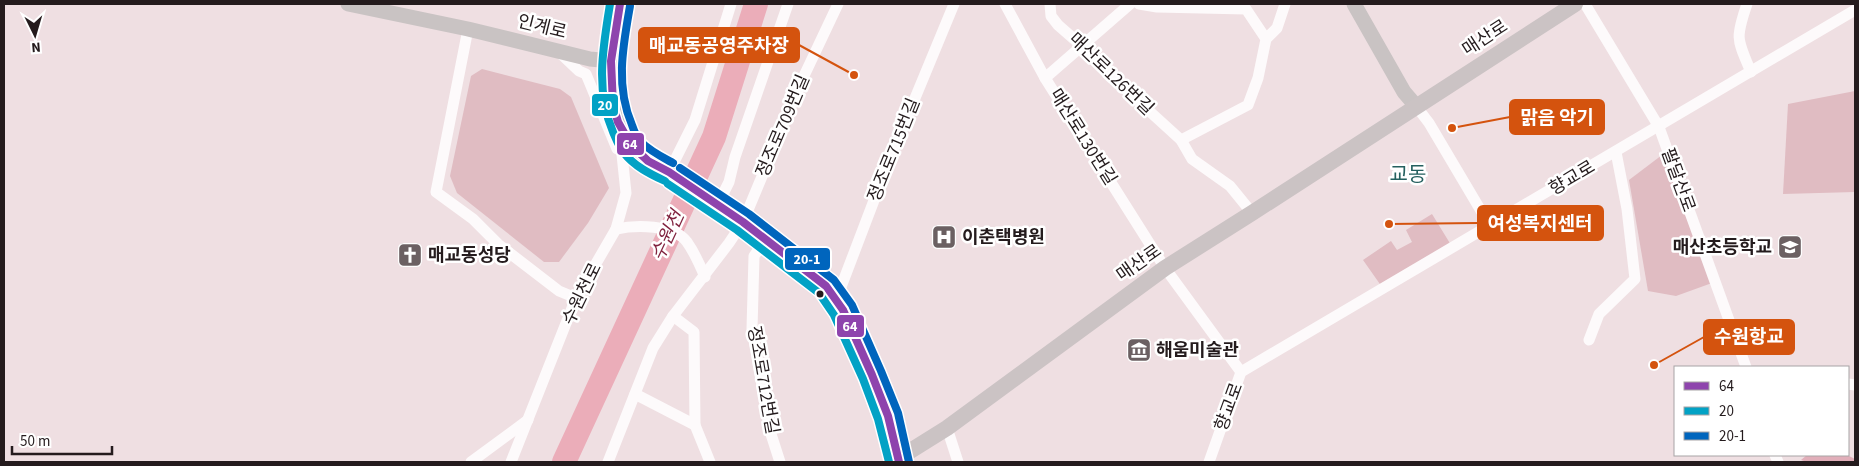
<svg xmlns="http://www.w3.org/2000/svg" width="1859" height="466" font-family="'Source Sans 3','Noto Sans KR',sans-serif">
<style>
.green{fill:#e0bcc2}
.forest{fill:#e1aeb9}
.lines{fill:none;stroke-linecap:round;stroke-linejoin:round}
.river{stroke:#ebadb9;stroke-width:24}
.street{stroke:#fdfafb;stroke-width:11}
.secondary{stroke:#c9c3c3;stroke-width:15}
.primary{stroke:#cbc3c4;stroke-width:16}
.bus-1-casing{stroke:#fff;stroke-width:11}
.bus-2-casing{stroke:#fff;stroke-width:11}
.bus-3-casing{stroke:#fff;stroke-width:11}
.bus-1{stroke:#8e44ad;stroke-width:8}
.bus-2{stroke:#02a2c5;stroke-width:8}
.bus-3{stroke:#0065bd;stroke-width:8}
.bus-dot{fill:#241b1d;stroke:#fff;stroke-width:2}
.labels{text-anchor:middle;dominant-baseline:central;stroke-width:5;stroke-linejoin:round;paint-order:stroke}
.street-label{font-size:18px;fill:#241b1d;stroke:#fff}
.poi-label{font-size:18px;font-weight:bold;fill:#241b1d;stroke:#fff;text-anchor:start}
.water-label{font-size:19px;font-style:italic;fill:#80233f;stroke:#fff}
.quarter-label{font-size:20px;fill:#25605f;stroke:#fff}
.leader{fill:none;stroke:#d4530e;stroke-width:2}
.callout-dot{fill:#d4530e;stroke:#fff;stroke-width:2}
.callout{fill:#d4530e;stroke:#d4530e;stroke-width:2}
.callout-label{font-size:19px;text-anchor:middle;font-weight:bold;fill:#fff}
.line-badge{stroke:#fff;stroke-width:2}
.badge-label{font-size:14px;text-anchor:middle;font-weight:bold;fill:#fff}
</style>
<rect width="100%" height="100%" fill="#efdfe2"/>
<!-- green -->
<g class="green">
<path d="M482,69L560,89L571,97L609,188L588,223L559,262H544L457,193L450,176L471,76Z"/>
<path d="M1855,91V192L1783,194L1788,104Z"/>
<path d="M1662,155L1712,283L1676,296L1648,291L1629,180Z"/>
<path d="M1432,214L1451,245L1382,287L1363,260L1391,241L1397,250L1412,242L1406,230Z"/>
</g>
<!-- forest -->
<path class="forest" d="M1807,455H1847L1855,459V462H1807L1801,460Z"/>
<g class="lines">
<!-- river -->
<path class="river" d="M564,462L714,137L756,4"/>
<!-- street -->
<g class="street">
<path d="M1005,4L1045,78L1165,268L1241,372"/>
<path d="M1050,4L1051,16L1058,25L1082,46L1102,68L1181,140L1192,159L1230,186L1252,213"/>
<path d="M1139,4L1157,7L1246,9L1266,39L1258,78L1248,105L1181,140"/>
<path d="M1585,4L1659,127L1746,367"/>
<path d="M1747,4C1735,39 1737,39 1751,72"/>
<path d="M468,29L436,192L473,219L498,244L559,291L576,298"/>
<path d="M1266,39L1277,28L1285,4"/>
<path d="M559,52L579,71L586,74L617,149"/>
<path d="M1045,78L1130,4"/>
<path d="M1416,106L1429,123L1490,226"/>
<path d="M669,172L695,120L731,4"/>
<path d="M717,206L729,182L735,157L788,4"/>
<path d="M616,229C635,225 674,224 687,242C694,252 700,265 705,277"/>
<path d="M765,240L754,256L752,329L770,431L780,462"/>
<path d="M833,295L841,287L889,161L954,4"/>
<path d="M673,316L694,332L695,425L710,462"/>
<path d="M1589,340L1599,314L1635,279L1627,209L1616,152"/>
<path d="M1848,384L1855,385"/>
<path d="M635,394L695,425"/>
<path d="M947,428L958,462"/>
<path d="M1775,455L1778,462"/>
<path d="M471,462L528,420"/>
<path d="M511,462L576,298L616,229L626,193L619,126"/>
<path d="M608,462L653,348L673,316L729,243L743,222L803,78L838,4"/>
<path d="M1209,462L1241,372L1855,10"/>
</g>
<!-- secondary -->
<g class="secondary">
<path d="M348,4L468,29L590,59L611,61"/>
<path d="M620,4L611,61L613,105L618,122L631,145L648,161L669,172L743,222L826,286L843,310L872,375L888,416L899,458L893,462"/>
<path d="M1354,4L1404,92L1416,106"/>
</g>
<!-- primary -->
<path class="primary" d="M899,462V458L947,428L1165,268L1252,213L1575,4"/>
<defs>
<path id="bus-1" d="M620,4L611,61L613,105L618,122L631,145L648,161L669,172L743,222L826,286L843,310L872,375L888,416L899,462"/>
<g id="bus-2">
<path d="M610,4C603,47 595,90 613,132C616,139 619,147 624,153C634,166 650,174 665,181"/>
<path d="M668,184L737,230L819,293L834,315L863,379L878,419L889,462"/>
</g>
<g id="bus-3">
<path d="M630,6C623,46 615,86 632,125C634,131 636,137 641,142C650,151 662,157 673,163"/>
<path d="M680,168L749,214L834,280L852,305L881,371L898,413L909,462"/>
</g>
</defs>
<!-- bus-1 casing -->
<use href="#bus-1" class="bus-1-casing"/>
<!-- bus-2 casing -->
<use href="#bus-2" class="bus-2-casing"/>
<!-- bus-3 casing -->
<use href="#bus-3" class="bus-3-casing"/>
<!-- bus-1 -->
<use href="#bus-1" class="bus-1"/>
<!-- bus-2 -->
<use href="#bus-2" class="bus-2"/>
<!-- bus-3 -->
<use href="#bus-3" class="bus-3"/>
</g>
<!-- icons -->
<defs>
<symbol id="hospital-square" viewBox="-11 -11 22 22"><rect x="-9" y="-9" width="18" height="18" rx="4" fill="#6b6062" stroke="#fff"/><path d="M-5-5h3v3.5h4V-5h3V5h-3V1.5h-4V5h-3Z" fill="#fff"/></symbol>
<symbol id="school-square" viewBox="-11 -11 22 22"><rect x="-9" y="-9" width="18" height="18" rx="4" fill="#6b6062" stroke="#fff"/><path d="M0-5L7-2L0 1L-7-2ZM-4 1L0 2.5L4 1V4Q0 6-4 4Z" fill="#fff"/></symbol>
<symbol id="church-square" viewBox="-11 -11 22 22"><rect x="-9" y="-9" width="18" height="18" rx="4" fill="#6b6062" stroke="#fff"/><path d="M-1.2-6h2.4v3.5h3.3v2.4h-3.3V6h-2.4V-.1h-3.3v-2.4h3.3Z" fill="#fff"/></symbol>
<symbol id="museum-square" viewBox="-11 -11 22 22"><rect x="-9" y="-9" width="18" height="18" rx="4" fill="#6b6062" stroke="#fff"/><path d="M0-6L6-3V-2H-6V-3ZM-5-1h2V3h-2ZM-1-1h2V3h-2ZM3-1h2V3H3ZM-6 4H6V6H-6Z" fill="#fff"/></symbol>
</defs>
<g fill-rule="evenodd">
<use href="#hospital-square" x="930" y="223" width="28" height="28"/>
<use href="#school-square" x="1776" y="233" width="28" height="28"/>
<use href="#church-square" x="396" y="241" width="28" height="28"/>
<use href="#museum-square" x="1125" y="336" width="28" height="28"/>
</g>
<!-- markers -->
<circle class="bus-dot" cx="820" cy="294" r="4.5"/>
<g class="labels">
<!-- street labels -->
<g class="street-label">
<text transform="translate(542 27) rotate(14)">인계로</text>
<text transform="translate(1485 38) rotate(-33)">매산로</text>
<text transform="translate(1111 74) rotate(44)">매산로126번길</text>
<text transform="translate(783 126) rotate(-67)">정조로709번길</text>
<text transform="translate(1083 137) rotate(58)">매산로130번길</text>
<text transform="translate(894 150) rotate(-68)">정조로715번길</text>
<text transform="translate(1572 178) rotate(-31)">향교로</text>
<text transform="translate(1678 180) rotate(70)">팔달산로</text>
<text transform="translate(1139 263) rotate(-35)">매산로</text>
<text transform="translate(582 294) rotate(-64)">수원천로</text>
<text transform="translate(763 380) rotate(80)">정조로712번길</text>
<text transform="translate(1229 407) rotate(-70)">향교로</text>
</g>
<!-- poi labels -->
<g class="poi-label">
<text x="962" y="237">이춘택병원</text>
<text x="1772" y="247" text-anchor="end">매산초등학교</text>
<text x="428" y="255">매교동성당</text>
<text x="1156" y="350">해움미술관</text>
</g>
<!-- water labels -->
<g class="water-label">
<text transform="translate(668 236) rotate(-65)">수원천</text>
</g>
<!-- quarter labels -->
<g class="quarter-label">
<text x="1408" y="175">교동</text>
</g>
</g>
<!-- callouts -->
<path class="leader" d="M854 75L799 45M1452 128L1510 117M1389 224L1478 223M1654 365L1704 337"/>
<g class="callout-dot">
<circle cx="854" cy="75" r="5"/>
<circle cx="1452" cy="128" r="5"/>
<circle cx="1389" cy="224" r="5"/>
<circle cx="1654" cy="365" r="5"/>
</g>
<g class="callout">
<rect x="639" y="28" width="160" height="34" rx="5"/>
<rect x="1510" y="100" width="94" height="34" rx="5"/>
<rect x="1478" y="206" width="125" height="34" rx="5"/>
<rect x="1704" y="320" width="90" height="34" rx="5"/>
</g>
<g class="callout-label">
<text x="719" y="52">매교동공영주차장</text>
<text x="1557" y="124">맑음 악기</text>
<text x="1540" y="230">여성복지센터</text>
<text x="1749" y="343">수원항교</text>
</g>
<g class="line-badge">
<rect x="591" y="93" width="28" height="24" rx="5" fill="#02a2c5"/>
<rect x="616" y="132" width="29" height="24" rx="5" fill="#8e44ad"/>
<rect x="784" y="247" width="47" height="24" rx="5" fill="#0065bd"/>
<rect x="836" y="314" width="29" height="24" rx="5" fill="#8e44ad"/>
</g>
<g class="badge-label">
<text x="605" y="110">20</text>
<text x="630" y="149">64</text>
<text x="807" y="264">20-1</text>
<text x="850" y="331">64</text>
</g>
<!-- border -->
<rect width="1859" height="466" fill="none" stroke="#241b1d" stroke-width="10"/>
<!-- legend -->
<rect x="1674" y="366" width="175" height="90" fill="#ffffff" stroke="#a7a4a5"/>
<rect x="1684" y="382" width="25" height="8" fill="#8e44ad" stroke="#a7a4a5"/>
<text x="1719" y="391" font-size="15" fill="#241b1d">64</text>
<rect x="1684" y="407" width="25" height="8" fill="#02a2c5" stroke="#a7a4a5"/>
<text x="1719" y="416" font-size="15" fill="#241b1d">20</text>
<rect x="1684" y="432" width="25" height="8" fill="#0065bd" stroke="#a7a4a5"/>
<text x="1719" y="441" font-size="15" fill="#241b1d">20-1</text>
<!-- north arrow -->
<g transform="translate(35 35) rotate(175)" stroke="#ffffff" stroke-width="4" paint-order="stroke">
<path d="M0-4L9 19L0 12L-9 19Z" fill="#241b1d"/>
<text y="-8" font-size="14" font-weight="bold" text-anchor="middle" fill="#241b1d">N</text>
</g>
<!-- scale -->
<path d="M12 446v8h100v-8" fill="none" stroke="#241b1d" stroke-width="2.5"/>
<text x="20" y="446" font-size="15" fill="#241b1d" stroke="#ffffff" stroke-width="4" paint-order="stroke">50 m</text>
</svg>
